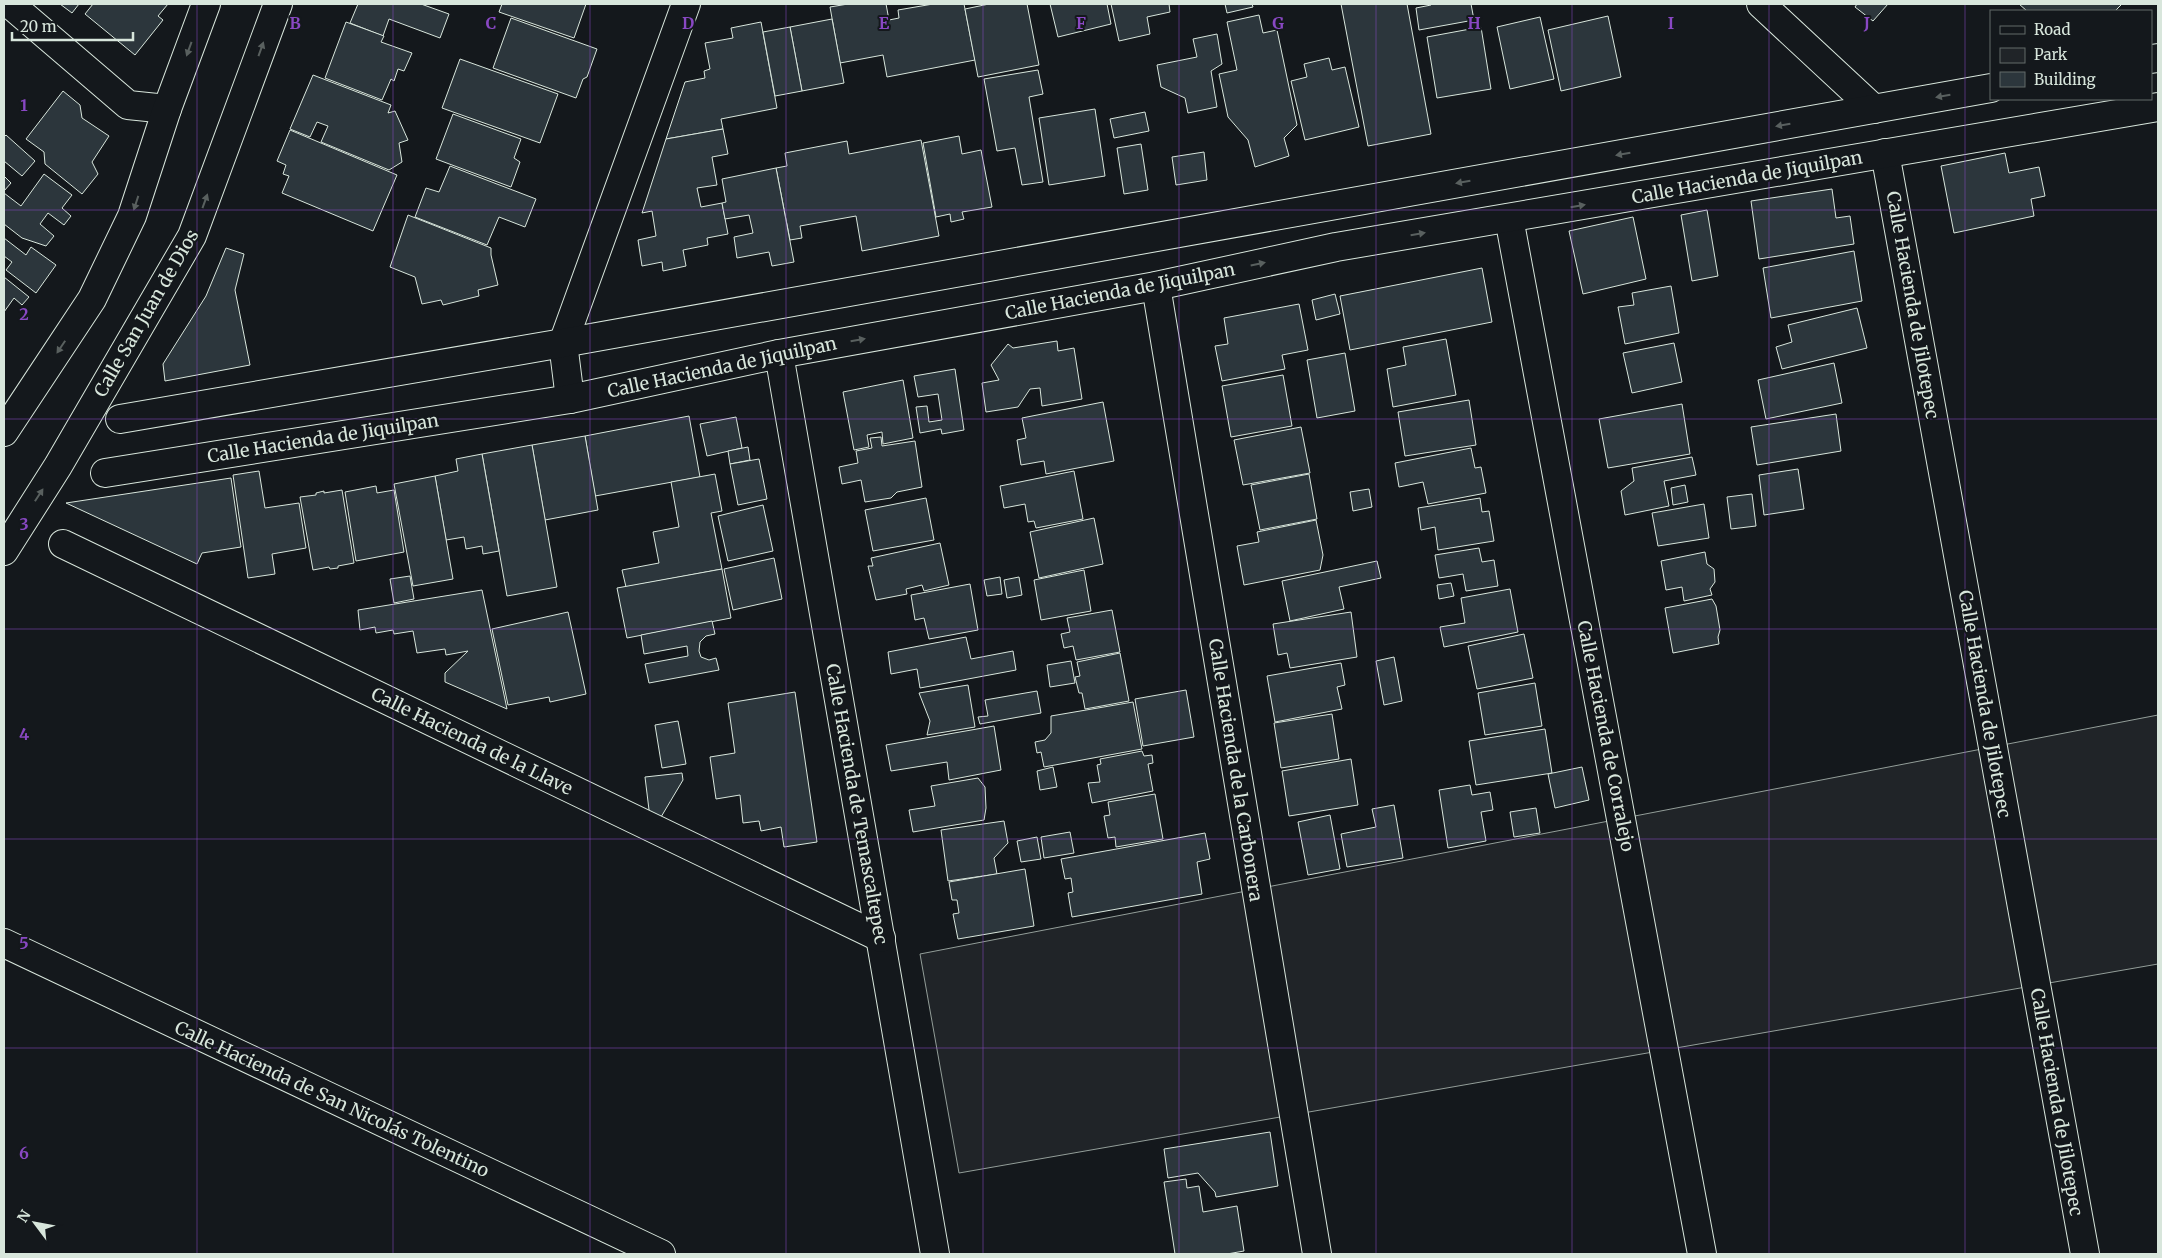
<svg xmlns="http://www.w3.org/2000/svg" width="2162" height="1258" font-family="Merriweather,serif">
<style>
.green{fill:#202428;stroke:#939e99}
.building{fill:#2c363c;stroke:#d8e6dc}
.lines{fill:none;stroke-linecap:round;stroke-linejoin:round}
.minor-casing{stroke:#d8e6dc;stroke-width:30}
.minor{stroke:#14181c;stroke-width:28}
.oneway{fill:#59605f}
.grid{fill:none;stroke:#8948c3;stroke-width:1;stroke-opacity:0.55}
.labels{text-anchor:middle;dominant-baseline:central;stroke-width:4;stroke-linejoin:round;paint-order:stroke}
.street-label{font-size:18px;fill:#d8e6dc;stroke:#14181c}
.grid-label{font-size:16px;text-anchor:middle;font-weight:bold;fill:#8948c3;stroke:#14181c;stroke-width:4;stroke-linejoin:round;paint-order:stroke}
</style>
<rect width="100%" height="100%" fill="#14181c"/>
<!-- green -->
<path class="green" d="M2158,715V964L959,1173L920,954Z"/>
<!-- building -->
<g class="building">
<path d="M60,4H79L72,13Z"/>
<path d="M93,4H168L158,16L163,20L135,55L85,14Z"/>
<path d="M358,4H421L449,14L440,38L389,19L383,36L350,23Z"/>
<path d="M502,4H586L574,38L499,12Z"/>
<path d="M848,4H886L889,20L899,18L898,10L933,4H964L975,60L887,77L883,55L840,63L830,7Z"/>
<path d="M989,4H1027L1039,65L978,77L965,9Z"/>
<path d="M1050,4H1107L1111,24L1058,37Z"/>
<path d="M1111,4H1169L1170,12L1147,17L1150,34L1119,41Z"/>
<path d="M1225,4H1252L1253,7L1227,13Z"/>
<path d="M1341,4H1407L1431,134L1368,146Z"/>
<path d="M1431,4H1471L1474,20L1419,30L1416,8L1431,5Z"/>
<path d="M1857,4H1888L1873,21L1855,7Z"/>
<path d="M2019,4H2122L2115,11H2027Z"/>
<path d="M1259,15L1263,33L1277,30L1297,125L1284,138L1289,156L1255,167L1248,140L1228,117L1219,74L1237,70L1227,22Z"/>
<path d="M1608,16L1621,77L1561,91L1548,30Z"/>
<path d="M1540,17L1554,79L1510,89L1497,27Z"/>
<path d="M511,18L597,49L587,77L583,79L576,98L493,68Z"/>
<path d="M832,19L844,83L802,91L790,27Z"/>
<path d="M346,22L384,36L381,42L412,53L404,71L398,69L394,81L391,79L382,100L325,78Z"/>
<path d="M761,22L777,108L721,119L723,129L666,139L685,82L705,78L704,71L710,69L705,43L733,38L731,28Z"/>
<path d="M790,27L802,91L775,96L763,32Z"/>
<path d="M1481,27L1491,89L1437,98L1427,37Z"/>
<path d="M1217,34L1222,64L1211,71L1217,107L1188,113L1185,98L1161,87L1157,65L1197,57L1193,39Z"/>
<path d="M1329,58L1332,70L1345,67L1359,127L1305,140L1291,81L1307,77L1304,64Z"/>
<path d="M460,59L558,94L540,143L442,108Z"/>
<path d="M1038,70L1043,94L1029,97L1043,182L1022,185L1015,148L997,151L984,79Z"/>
<path d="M313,75L391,105L388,113L395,111L408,140L399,143L402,162L389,170L321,142L328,126L317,122L310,137L290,129Z"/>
<path d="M63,91L80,105L82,118L109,136L92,162L98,174L82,194L45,164L44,152L26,139Z"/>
<path d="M1095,109L1105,176L1049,185L1039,118Z"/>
<path d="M1145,112L1149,131L1114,138L1110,119Z"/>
<path d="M453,114L521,139L514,158L520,162L511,187L436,159Z"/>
<path d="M723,129L728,154L712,157L717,185L697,188L701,207L722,203L728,234L707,238L708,245L683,250L686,266L663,271L662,262L642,266L638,240L656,236L652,211L642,213L666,139Z"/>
<path d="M290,130L397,175L373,231L282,193L289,176L283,174L286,165L277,161Z"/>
<path d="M6,135L35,161L22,176L4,161V137Z"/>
<path d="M959,136L962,154L981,150L992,207L962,212L964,219L951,222L950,214L936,217L923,143Z"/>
<path d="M921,140L939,236L862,251L856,216L800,226L802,238L790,240L776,168L787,166L785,153L847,141L849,154Z"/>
<path d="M1141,144L1148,190L1124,194L1117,148Z"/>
<path d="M1204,152L1207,180L1176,185L1172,157Z"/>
<path d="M2005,153L2009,173L2039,167L2045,196L2031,199L2034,216L1954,233L1941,166Z"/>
<path d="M450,166L536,199L525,227L499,217L487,245L415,217L426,188L439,192Z"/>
<path d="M776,168L794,262L772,266L769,252L737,258L734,237L753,233L749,215L725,219L722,203L726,202L722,179Z"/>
<path d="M44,174L72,195L62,208L71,216L64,225L48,213L40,224L54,236L46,246L22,238L4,224V193L21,206Z"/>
<path d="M4,176L11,183L4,191Z"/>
<path d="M1832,189L1836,218L1850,216L1854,244L1759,259L1751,201Z"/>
<path d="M1707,210L1718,276L1692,281L1681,215Z"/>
<path d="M408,215L491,248V255L498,285L478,290L479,296L443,305L441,300L422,304L415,277L390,267Z"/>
<path d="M1633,217L1646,279L1583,294L1569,231Z"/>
<path d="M4,238L26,255L31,247L56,265L36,293L6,270L12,262L4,256Z"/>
<path d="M226,248L244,254L235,290L250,365L165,381L163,364L206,296Z"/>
<path d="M1854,251L1862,301L1771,318L1763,268Z"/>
<path d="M1482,268L1492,322L1350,350L1340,296Z"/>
<path d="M4,277L29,297L22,305L14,298L4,312Z"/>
<path d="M1671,286L1679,333L1625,344L1618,307L1634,305L1632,293Z"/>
<path d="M1335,294L1340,314L1316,320L1312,300Z"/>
<path d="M1299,304L1308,350L1282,355L1285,369L1222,381L1215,346L1228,344L1224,318Z"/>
<path d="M1857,308L1867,348L1782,369L1776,347L1792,342L1788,325Z"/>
<path d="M1446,339L1456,395L1393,407L1387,369L1406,365L1403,347Z"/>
<path d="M1057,341L1058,351L1074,348L1082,399L1042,406L1040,388L1030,389L1018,407L986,412L982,383L999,380L991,365L1008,344L1013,348Z"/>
<path d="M1674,343L1682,382L1632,393L1623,353Z"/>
<path d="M1345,353L1355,411L1317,418L1307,360Z"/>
<path d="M1834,363L1842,403L1766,419L1758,380Z"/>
<path d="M955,369L964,430L942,434L941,429L920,433L916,407L927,406L929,422L942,420L938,394L918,397L914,376Z"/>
<path d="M1283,375L1292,426L1231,437L1222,386Z"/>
<path d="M903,380L913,438L883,444L882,432L867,435L869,447L854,450L843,392Z"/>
<path d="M1469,400L1476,445L1405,456L1398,412Z"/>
<path d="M1103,402L1114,461L1046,474L1044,461L1021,465L1017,440L1026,438L1022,418Z"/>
<path d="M1682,404L1690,454L1608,468L1599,419Z"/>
<path d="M1836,414L1841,451L1757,465L1751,427Z"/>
<path d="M689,416L700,477L595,496L585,436Z"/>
<path d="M736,417L742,448L707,456L700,424Z"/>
<path d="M1301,427L1310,473L1243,485L1234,440Z"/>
<path d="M585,436L598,510L545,520L532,445Z"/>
<path d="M881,437L882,446L915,441L922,487L897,492L891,498L865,502L861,480L842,484L839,467L858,463L856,451L872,448L870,438Z"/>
<path d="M532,445L557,587L507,596L482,454Z"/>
<path d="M748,447L750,460L730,464L728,451Z"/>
<path d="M1471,448L1475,468L1481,467L1486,493L1428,504L1423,482L1399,487L1395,463Z"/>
<path d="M482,454L499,551L483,554L482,546L466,549L464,537L446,540L435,476L458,471L456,459Z"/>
<path d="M1692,457L1696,475L1664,481L1669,506L1625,515L1621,491L1634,481L1632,468Z"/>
<path d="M759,459L767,499L738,505L730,464Z"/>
<path d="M1798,469L1804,509L1764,515L1759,475Z"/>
<path d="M259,471L265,508L299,503L306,548L272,554L275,574L248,578L233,475Z"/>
<path d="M1074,471L1083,519L1036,528L1034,521L1028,522L1025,504L1004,508L1000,486Z"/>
<path d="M715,474L722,511L711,513L722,569L626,587L622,570L659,563L653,532L679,527L671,482Z"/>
<path d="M1309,474L1317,519L1260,530L1251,485Z"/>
<path d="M435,476L453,579L413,586L394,484Z"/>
<path d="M231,478L241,547L202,553L197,564L66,503Z"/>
<path d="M1685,485L1688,502L1673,505L1671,488Z"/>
<path d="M376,486L377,493L394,490L404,552L356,561L345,492Z"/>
<path d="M1369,489L1372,507L1353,511L1350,492Z"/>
<path d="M342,490L354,563L338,566V568L330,569L329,567L313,570L300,497L316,495V493L324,491V493Z"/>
<path d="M1752,494L1756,526L1731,529L1727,497Z"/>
<path d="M926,498L934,540L873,551L865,510Z"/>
<path d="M1480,498L1482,512L1489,511L1494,541L1438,550L1435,527L1421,530L1418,508Z"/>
<path d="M1704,504L1709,538L1658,546L1652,513Z"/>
<path d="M763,505L773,551L728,561L718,516Z"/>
<path d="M1094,518L1103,564L1039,578L1030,532Z"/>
<path d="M1316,520L1323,555L1320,570L1244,585L1237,546L1259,542L1257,532Z"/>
<path d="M940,543L949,585L924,591L922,585L906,589L907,594L876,600L868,566H873L871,558Z"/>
<path d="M1479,548L1482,562L1494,560L1498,586L1466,591L1463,574L1439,578L1435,555Z"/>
<path d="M1705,552L1707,564L1714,569L1715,582L1710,589L1712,595L1684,601L1682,587L1666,590L1661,561Z"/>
<path d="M774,558L782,599L733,610L724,569Z"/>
<path d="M1377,561L1381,578L1339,587L1344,609L1290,621L1282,581Z"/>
<path d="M722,569L731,618L627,638L617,588Z"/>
<path d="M1084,570L1091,611L1041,620L1034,580Z"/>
<path d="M410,576L414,599L394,603L390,579Z"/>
<path d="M1000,577L1002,594L987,596L984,580Z"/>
<path d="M1019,577L1022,595L1007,598L1004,580Z"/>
<path d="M1451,583L1454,596L1439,599L1437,585Z"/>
<path d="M970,584L978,630L929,639L924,618L915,620L911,595Z"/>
<path d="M1510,589L1518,632L1444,647L1440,627L1465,623L1461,598Z"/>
<path d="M482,590L507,709L445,682V673L468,651L446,655L445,649L417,653L413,631L394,634L393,630L376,633L375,627L360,630L358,610Z"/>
<path d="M1712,599L1716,606L1720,630L1718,637L1719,644L1673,653L1665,608Z"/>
<path d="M1112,610L1120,652L1076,660L1073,646L1064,648L1061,634L1070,632L1067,618Z"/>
<path d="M568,612L586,694L550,702L549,697L508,705L492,629Z"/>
<path d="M1351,612L1357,657L1290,668L1287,653L1278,655L1273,624Z"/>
<path d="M712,621L715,634L706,636L700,642L699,651L701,657L709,660L716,658L719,670L649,683L645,664L688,656L687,646L644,654L641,635Z"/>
<path d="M1524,634L1533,678L1477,689L1468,646Z"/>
<path d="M966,637L971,659L1013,651L1016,670L920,688L917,669L891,674L888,652Z"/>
<path d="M1120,653L1129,701L1085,709L1082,693H1079L1075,677L1080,676L1077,662Z"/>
<path d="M1394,657L1402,701L1384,705L1376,661Z"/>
<path d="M1071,661L1075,683L1050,687L1047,665Z"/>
<path d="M1341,663L1345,685L1337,687L1342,709L1275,722L1267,676Z"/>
<path d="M1535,683L1542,726L1485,735L1478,693Z"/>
<path d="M968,685L975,727L927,735L930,721L919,693Z"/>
<path d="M1186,690L1194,737L1143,746L1135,699Z"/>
<path d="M1037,691L1041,713L980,724L978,717L988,716L985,700Z"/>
<path d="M795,692L817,842L784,847L781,827L761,831L759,821L743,823L740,795L716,799L710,757L735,753L728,703Z"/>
<path d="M1133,702L1142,749L1044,767L1041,752L1037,753L1035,742L1045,740L1051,733V716Z"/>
<path d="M1332,714L1339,759L1281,768L1274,723Z"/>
<path d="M678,721L686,764L662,768L655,725Z"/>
<path d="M994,726L1001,770L949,780L947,762L891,771L886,745Z"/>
<path d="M1545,729L1552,773L1476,785L1469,741Z"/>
<path d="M1142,751L1144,756L1152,755L1153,763L1148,764L1153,791L1092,803L1088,783L1100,782L1097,765L1101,764L1100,759Z"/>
<path d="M1351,759L1358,805L1289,816L1282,771Z"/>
<path d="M1053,767L1057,787L1040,790L1037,771Z"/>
<path d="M1582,767L1589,800L1555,808L1548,774Z"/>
<path d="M682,773L683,780L661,817L650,818L645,777Z"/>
<path d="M978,778L985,787L986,808L984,820L913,832L909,810L935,806L931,786Z"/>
<path d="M1470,785L1472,795L1490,792L1493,810L1481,812L1486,841L1448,848L1439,790Z"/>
<path d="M1155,794L1163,839L1116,847L1115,837L1108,838L1104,816L1110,815L1108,802Z"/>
<path d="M1394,805L1403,858L1347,867L1341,834L1376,827L1372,809Z"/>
<path d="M1536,808L1540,833L1514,837L1510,812Z"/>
<path d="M1330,815L1340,869L1308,875L1298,822Z"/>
<path d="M1004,821L1008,843L994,858L997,874L948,881L941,830Z"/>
<path d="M1070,832L1074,853L1044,858L1041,837Z"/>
<path d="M1205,833L1210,859L1197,862L1202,894L1072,917L1068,893L1073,892L1071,878L1065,879L1061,859Z"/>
<path d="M1037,837L1041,859L1021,862L1017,841Z"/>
<path d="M1025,869L1034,926L958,939L953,914L959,913L957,900H952L949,882Z"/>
<path d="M1270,1132L1278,1186L1216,1197L1215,1192L1198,1173L1168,1178L1164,1149Z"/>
<path d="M1186,1179L1187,1188L1199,1186L1203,1212L1237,1206L1244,1251L1227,1254H1175L1164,1182Z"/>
</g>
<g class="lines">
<defs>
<g id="minor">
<path d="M10,4L128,105L167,109"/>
<path d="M1761,4L1874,109"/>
<path d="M2151,59L2158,58"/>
<path d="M1885,153L2085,1254"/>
<path d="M1509,218L1702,1254"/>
<path d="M1156,286L1317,1254"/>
<path d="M779,354L935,1254"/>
<path d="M570,399L563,343L686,4"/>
<path d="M120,419L563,343L1991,88"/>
<path d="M4,432L92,299L132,216L167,109L206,4"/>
<path d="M105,473L570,399L779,354L1156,286L1336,247L2158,107"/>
<path d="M63,544L881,938"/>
<path d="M4,551L58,466L192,236L278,4"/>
<path d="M4,943L661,1254"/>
</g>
</defs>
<!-- minor casing -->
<use href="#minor" class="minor-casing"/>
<!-- minor -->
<use href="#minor" class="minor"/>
</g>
<!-- one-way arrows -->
<defs><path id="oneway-solid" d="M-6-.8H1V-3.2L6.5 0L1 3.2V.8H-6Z" transform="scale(1.25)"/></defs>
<g class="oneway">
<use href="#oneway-solid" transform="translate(189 49) rotate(110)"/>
<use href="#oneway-solid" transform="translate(261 49) rotate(-70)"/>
<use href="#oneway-solid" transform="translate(1943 96) rotate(170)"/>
<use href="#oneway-solid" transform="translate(1783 125) rotate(170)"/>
<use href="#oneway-solid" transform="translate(1623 154) rotate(170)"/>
<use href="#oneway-solid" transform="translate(1463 182) rotate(170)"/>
<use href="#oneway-solid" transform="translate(205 201) rotate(-70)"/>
<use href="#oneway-solid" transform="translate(136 203) rotate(108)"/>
<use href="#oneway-solid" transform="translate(1578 206) rotate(-10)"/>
<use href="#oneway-solid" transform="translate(1418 234) rotate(-10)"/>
<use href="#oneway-solid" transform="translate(1258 264) rotate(-12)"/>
<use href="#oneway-solid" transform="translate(858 340) rotate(-10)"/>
<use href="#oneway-solid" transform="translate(61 347) rotate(124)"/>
<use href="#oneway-solid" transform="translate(39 495) rotate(-57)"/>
</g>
<!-- grid -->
<path class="grid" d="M197,4V1254M393,4V1254M590,4V1254M786,4V1254M983,4V1254M1179,4V1254M1376,4V1254M1572,4V1254M1769,4V1254M1965,4V1254M4,210H2158M4,419H2158M4,629H2158M4,839H2158M4,1048H2158"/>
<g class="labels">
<!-- street labels -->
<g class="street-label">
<text transform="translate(1747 177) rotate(-10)">Calle Hacienda de Jiquilpan</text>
<text transform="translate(1120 291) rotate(-11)">Calle Hacienda de Jiquilpan</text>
<text transform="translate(1913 305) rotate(80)">Calle Hacienda de Jilotepec</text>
<text transform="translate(146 313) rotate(-60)">Calle San Juan de Dios</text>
<text transform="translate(722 367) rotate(-12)">Calle Hacienda de Jiquilpan</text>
<text transform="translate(323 438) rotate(-9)">Calle Hacienda de Jiquilpan</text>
<text transform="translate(1985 704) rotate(80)">Calle Hacienda de Jilotepec</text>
<text transform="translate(1606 736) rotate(79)">Calle Hacienda de Corralejo</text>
<text transform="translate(472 741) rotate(26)">Calle Hacienda de la Llave</text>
<text transform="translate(1236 770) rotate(81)">Calle Hacienda de la Carbonera</text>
<text transform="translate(857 804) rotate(80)">Calle Hacienda de Temascaltepec</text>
<text transform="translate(332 1099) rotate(25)">Calle Hacienda de San Nicolás Tolentino</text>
<text transform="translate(2057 1102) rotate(80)">Calle Hacienda de Jilotepec</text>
</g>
</g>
<g class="grid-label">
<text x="295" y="29">B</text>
<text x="491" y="29">C</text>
<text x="688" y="29">D</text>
<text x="884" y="29">E</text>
<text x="1081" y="29">F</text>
<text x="1278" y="29">G</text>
<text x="1474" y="29">H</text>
<text x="1671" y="29">I</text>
<text x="1867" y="29">J</text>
<text x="24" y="111">1</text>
<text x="24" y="320">2</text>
<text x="24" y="530">3</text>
<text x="24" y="740">4</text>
<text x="24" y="949">5</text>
<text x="24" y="1159">6</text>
</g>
<!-- border -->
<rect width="2162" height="1258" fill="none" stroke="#d8e6dc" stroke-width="10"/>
<!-- legend -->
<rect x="1990" y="10" width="162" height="90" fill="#14181c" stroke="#626a69"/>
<rect x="2000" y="26" width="25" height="8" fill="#14181c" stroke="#626a69"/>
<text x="2034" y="35" font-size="15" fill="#d8e6dc">Road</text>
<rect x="2000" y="48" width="25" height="15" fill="#202428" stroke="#626a69"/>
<text x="2034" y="60" font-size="15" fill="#d8e6dc">Park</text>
<rect x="2000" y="72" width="25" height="15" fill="#2c363c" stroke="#626a69"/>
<text x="2034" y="85" font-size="15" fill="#d8e6dc">Building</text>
<!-- north arrow -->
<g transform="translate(35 1223) rotate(302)" stroke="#14181c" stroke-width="4" paint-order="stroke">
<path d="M0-4L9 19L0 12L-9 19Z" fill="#d8e6dc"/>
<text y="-8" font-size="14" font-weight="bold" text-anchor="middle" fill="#d8e6dc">N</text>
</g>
<!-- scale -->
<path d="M12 32v8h121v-8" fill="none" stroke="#d8e6dc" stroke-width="2.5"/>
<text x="20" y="32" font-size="15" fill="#d8e6dc" stroke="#14181c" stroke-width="4" paint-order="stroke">20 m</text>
</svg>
